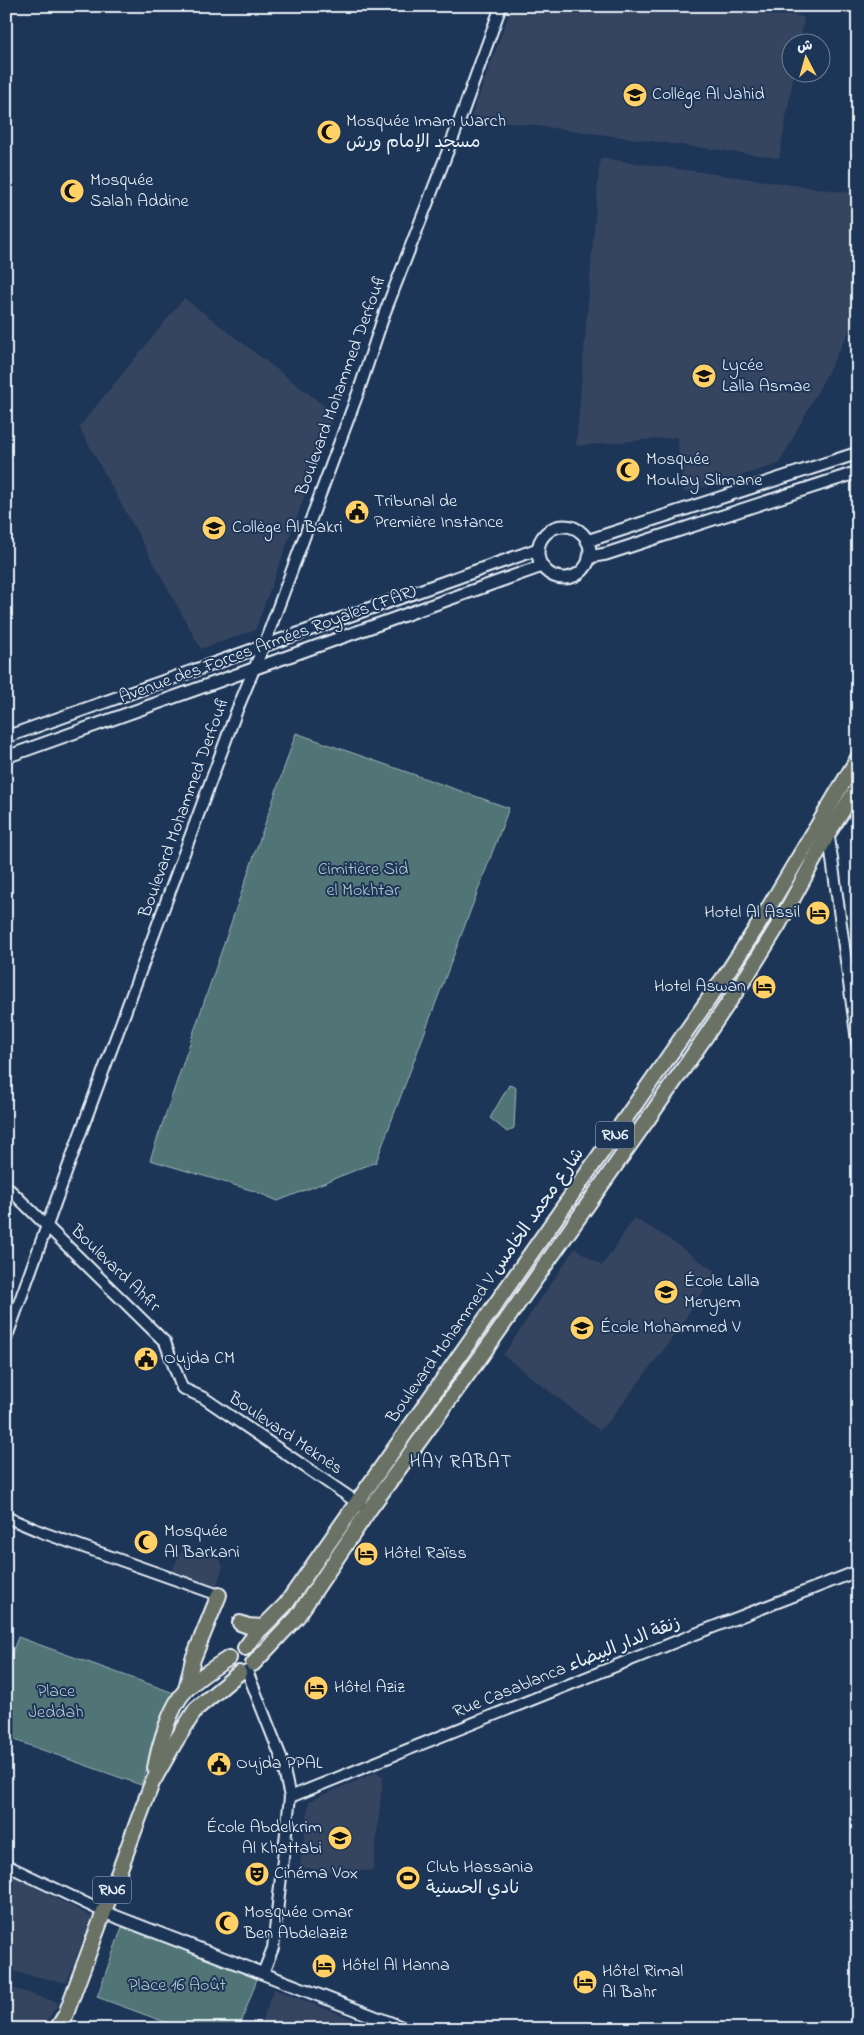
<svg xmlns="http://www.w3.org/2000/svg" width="864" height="2035" font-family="'Indie Flower','Playpen Sans Arabic',sans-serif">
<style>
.built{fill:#354461}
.green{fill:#517577;stroke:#9cb3b8}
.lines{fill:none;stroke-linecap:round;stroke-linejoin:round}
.tertiary-casing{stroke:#e8f1f8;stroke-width:14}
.secondary-casing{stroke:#e8f1f8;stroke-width:15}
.primary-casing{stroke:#e8f1f8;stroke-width:18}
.tertiary{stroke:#1d3557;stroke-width:10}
.secondary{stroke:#1d3557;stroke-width:11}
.primary{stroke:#6b7165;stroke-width:14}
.labels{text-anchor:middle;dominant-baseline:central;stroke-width:4;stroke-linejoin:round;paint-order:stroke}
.shield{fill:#1d3557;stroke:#abb9c8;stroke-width:1}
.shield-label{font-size:16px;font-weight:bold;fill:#e8f1f8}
.poi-label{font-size:18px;fill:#e8f1f8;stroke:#1d3557;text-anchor:start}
.street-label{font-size:18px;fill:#e8f1f8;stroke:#1d3557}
.park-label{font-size:18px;fill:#b3c6cb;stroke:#1d3557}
.neighbourhood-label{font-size:19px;letter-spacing:1px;fill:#e8f1f8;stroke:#1d3557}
</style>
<rect width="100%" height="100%" fill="#1d3557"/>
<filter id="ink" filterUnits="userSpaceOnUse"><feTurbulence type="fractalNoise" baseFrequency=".02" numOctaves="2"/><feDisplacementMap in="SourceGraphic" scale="10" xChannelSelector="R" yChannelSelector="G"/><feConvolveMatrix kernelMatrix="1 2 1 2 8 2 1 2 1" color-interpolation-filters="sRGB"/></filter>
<g filter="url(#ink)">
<!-- built -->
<g class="built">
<path d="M512,6H725L804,17L800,42H792V72L794,73L779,158L471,117Z"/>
<path d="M600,158L858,194V315L779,464L684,493L677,437L576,446Z"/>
<path d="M184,298L335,414L255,630L201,649L79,427Z"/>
<path d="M634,1218L663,1235L716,1272L668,1344L609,1421L599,1430L503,1355L575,1248L602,1266Z"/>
<path d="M185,1548L192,1556L215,1551L223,1566L216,1588L171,1573L178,1557Z"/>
<path d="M377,1772L383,1777L373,1870L340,1873L300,1867L309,1801Z"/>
<path d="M6,1872L92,1917L66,1983L6,1970Z"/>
<path d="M6,1986L59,2003L41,2029H6Z"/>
<path d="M274,1989L378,2029H259Z"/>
</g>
<!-- green -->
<g class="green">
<path d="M296,733L509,808L376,1162L278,1201L254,1191L150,1160Z"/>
<path d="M509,1085L516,1087L514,1128L507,1132L490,1118Z"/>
<path d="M18,1637L174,1693L141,1785L6,1737V1669Z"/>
<path d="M122,1927L258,1976L239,2029H184L97,1997Z"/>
</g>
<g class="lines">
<defs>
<g id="tertiary">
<path d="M828,830L858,1048"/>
<path d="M6,1186L165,1342L182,1388L204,1398L361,1505"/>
<path d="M6,1339L79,1137L237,710L264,645L358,393L385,312L458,125L501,6"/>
<path d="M6,1517L44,1533L219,1595"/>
<path d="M247,1671L281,1757L290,1797L273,1948L263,1973"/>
<path d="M290,1797L685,1638L858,1571"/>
<path d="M6,1865L104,1912"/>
</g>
<g id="secondary">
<circle cx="564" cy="552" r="26"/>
<path d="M587,541L858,453"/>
<path d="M589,557L606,554L858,472"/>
<path d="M6,737L538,549"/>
<path d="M6,757L542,566"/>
<path d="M104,1912L406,2029"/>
</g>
<g id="primary">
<path d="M240,1623L248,1626L263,1627"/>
<path d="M245,1648L253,1637L286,1604L727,973L759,924L858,758"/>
<path d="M253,1664L297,1617L369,1510L479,1359L688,1062L748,974L779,924L829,832L858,787"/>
<path d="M186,1689L193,1659L219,1595"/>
<path d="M155,1768C159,1746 170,1706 186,1690C198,1677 215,1667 229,1658"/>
<path d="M57,2029L66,2014L77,1984L152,1783L174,1744L196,1709L239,1673"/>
</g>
</defs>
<!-- tertiary casing -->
<use href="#tertiary" class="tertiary-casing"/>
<!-- secondary casing -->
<use href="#secondary" class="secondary-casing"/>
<!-- primary casing -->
<use href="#primary" class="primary-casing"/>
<!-- tertiary -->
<use href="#tertiary" class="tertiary"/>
<!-- secondary -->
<use href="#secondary" class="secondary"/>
<!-- primary -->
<use href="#primary" class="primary"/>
</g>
</g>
<!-- icons -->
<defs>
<symbol id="school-disc" viewBox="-11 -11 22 22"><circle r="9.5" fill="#ffd166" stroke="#1d3557"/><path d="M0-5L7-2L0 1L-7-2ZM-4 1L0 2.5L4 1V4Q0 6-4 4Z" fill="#111"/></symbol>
<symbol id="mosque-disc" viewBox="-11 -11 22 22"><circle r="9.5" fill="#ffd166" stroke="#1d3557"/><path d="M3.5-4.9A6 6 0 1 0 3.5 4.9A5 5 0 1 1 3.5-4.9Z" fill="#111"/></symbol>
<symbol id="civic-disc" viewBox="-11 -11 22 22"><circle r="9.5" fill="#ffd166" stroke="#1d3557"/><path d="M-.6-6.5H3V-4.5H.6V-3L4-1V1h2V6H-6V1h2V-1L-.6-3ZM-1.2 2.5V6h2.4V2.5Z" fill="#111"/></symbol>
<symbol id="university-disc" viewBox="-11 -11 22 22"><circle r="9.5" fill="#ffd166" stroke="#1d3557"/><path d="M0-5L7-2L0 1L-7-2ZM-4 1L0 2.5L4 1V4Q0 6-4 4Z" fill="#111"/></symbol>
<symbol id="hotel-disc" viewBox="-11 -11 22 22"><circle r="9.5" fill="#ffd166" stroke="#1d3557"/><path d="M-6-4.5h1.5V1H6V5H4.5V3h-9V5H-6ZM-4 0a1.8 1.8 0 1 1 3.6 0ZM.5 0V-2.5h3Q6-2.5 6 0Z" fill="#111"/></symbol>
<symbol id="theatre-disc" viewBox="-11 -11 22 22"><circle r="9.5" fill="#ffd166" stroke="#1d3557"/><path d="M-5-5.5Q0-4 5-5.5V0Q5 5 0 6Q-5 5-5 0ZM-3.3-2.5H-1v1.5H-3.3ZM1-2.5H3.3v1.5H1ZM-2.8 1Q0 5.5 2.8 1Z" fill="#111"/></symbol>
<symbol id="stadium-disc" viewBox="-11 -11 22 22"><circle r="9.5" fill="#ffd166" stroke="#1d3557"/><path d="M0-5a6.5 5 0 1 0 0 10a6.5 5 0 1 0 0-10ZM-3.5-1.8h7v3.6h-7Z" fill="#111"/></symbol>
</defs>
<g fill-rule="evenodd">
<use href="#school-disc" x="621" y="81" width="28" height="28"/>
<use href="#mosque-disc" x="315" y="118" width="28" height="28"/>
<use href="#mosque-disc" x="58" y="177" width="28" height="28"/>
<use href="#school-disc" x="690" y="362" width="28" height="28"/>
<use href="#mosque-disc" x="614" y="456" width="28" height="28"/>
<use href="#civic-disc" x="343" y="498" width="28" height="28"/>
<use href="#university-disc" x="200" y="514" width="28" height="28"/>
<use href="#hotel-disc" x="804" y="899" width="28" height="28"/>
<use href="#hotel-disc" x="750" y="973" width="28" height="28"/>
<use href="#school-disc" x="652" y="1278" width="28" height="28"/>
<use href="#school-disc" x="568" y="1314" width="28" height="28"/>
<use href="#civic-disc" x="132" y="1345" width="28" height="28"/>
<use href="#mosque-disc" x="132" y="1528" width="28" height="28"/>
<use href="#hotel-disc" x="352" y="1540" width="28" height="28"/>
<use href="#hotel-disc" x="302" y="1674" width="28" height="28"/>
<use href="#civic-disc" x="205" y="1750" width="28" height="28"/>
<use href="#school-disc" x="326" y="1824" width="28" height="28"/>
<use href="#theatre-disc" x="243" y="1860" width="28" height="28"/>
<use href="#stadium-disc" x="394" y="1864" width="28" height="28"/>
<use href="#mosque-disc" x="213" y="1909" width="28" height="28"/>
<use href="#hotel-disc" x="310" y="1952" width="28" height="28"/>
<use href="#hotel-disc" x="571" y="1968" width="28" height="28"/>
</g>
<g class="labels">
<!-- shield labels -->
<g class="shield">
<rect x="596" y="1121.5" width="38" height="27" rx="4"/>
<rect x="93" y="1876.5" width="38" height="27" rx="4"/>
</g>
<g class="shield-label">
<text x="615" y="1135">RN6</text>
<text x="112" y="1890">RN6</text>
</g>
<!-- poi labels -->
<g class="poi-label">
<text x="652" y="95">Collège Al Jahid</text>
<text x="346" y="122">Mosquée Imam Warch<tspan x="346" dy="21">مسجد الإمام ورش</tspan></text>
<text x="90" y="181">Mosquée<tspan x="90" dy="21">Salah Addine</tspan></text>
<text x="722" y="366">Lycée<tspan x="722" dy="21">Lalla Asmae</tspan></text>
<text x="646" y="460">Mosquée<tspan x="646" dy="21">Moulay Slimane</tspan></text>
<text x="374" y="502">Tribunal de<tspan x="374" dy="21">Première Instance</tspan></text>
<text x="232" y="528">Collège Al Bakri</text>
<text x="800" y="913" text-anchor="end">Hotel Al Assil</text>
<text x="746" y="987" text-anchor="end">Hotel Aswan</text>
<text x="684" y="1282">École Lalla<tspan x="684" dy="21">Meryem</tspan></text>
<text x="600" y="1328">École Mohammed V</text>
<text x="164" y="1359">Oujda CM</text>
<text x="164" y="1532">Mosquée<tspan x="164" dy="21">Al Barkani</tspan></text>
<text x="384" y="1554">Hôtel Raïss</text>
<text x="334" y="1688">Hôtel Aziz</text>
<text x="236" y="1764">Oujda PPAL</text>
<text x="322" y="1828" text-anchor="end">École Abdelkrim<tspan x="322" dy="21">Al Khattabi</tspan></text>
<text x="426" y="1868">Club Hassania<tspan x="426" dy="21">نادي الحسنية</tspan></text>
<text x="274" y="1874">Cinéma Vox</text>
<text x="244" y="1913">Mosquée Omar<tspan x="244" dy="21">Ben Abdelaziz</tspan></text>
<text x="342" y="1966">Hôtel Al Hanna</text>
<text x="602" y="1972">Hôtel Rimal<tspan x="602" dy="21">Al Bahr</tspan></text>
</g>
<!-- street labels -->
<g class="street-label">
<text transform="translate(342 385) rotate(-70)">Boulevard Mohammed Derfoufi</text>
<text transform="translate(268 645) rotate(-20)">Avenue des Forces Armées Royales (FAR)</text>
<text transform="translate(185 807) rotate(-70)">Boulevard Mohammed Derfoufi</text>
<text transform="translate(115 1269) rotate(44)">Boulevard Ahfir</text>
<text transform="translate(486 1286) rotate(-55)">Boulevard Mohammed V شارع محمد الخامس</text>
<text transform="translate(285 1434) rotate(34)">Boulevard Meknès</text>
<text transform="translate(567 1668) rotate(-22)">Rue Casablanca زنقة الدار البيضاء</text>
</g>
<!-- park labels -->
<g class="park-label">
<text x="363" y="870">Cimitière Sid<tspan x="363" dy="21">el Mokhtar</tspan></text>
<text x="56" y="1692">Place<tspan x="56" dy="21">Jeddah</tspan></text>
<text x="177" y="1986">Place 16 Août</text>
</g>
<!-- neighbourhood labels -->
<g class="neighbourhood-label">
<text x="461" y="1462">HAY RABAT</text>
</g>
</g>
<!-- margin -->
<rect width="864" height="2035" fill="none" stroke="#1d3557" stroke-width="25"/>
<rect x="12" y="12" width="839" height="2010" fill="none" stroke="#e8f1f8" stroke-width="2" filter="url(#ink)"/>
<!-- north arrow -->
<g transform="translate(806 58) rotate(354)"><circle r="24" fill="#1d3557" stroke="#6e8097"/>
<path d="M0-4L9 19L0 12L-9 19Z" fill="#ffd166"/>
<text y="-8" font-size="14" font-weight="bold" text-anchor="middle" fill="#e8f1f8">ش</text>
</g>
</svg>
